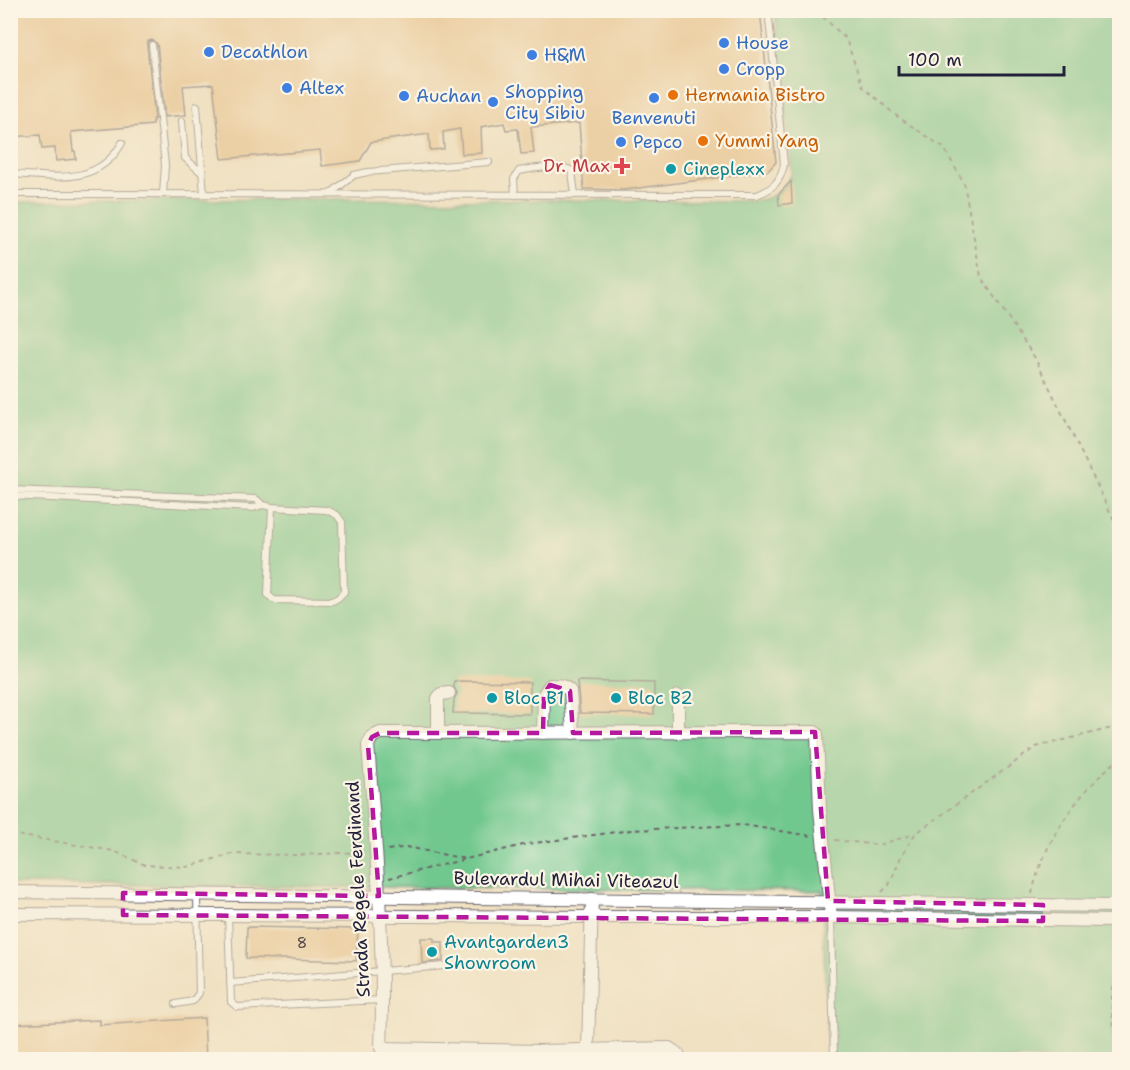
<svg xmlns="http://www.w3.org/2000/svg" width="1130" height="1070" font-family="'Shantell Sans',sans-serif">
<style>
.green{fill:#71c88e;stroke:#4a7564;stroke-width:1.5}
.building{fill:#e7bb82}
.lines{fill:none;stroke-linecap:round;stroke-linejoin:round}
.service-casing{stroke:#6a656b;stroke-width:8}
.minor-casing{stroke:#6a656b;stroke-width:14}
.path{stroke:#6a656b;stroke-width:2;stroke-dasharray:4.5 4.5;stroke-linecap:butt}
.service{stroke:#fff;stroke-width:6}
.minor{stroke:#fff;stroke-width:12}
.marked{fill:none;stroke:#b5179e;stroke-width:4.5;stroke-dasharray:12 8;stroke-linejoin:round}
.shop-dot{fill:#3f7fe0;stroke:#fcf5e5;stroke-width:2}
.food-dot{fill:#e8710a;stroke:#fcf5e5;stroke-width:2}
.health-dot{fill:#e0444e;stroke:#fcf5e5;stroke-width:2}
.culture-dot{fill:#0f9aa8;stroke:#fcf5e5;stroke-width:2}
.labels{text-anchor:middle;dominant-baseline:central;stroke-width:4.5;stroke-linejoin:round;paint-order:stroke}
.number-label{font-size:15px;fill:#53484d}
.shop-label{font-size:18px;fill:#366cbe;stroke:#fcf5e5;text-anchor:start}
.food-label{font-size:18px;fill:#c56008;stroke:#fcf5e5;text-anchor:start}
.health-label{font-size:18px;fill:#be3a42;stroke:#fcf5e5;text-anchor:end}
.culture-label{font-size:18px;fill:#0d838f;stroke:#fcf5e5;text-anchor:start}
.street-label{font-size:18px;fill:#22223b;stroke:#fcf5e5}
</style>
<rect width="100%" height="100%" fill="#fcf5e5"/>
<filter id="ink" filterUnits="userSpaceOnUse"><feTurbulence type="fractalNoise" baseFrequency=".0167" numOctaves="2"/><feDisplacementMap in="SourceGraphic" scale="12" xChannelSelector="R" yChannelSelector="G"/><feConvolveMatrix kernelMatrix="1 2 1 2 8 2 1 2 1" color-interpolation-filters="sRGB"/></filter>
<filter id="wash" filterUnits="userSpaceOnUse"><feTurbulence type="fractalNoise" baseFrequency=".008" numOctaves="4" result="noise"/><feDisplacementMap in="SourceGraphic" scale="24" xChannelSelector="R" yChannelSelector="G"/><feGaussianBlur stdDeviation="1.35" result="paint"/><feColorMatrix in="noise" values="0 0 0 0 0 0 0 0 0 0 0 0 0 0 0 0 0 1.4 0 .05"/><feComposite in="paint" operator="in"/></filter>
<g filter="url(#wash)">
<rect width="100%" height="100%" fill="#f0e1c3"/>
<!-- green -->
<path class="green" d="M775,11H1119V1059H828L822,891L11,884V202L294,199L755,201C774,198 785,190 792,172Z"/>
<g id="blocks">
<!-- building -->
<g class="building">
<path d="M10,10H760L776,162L768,171L624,190L584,189L579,123L531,127L534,153L521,154L518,129L506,130L504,123L481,127L482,153L462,154L460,129L443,132L444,149L430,150L429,134L371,142L360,161L322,166L320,150L222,159L213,84L183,86L186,115L165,117L157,44L152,40L148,41L147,46L155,119H153V125L71,132L73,151H75L76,159L56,161L55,148L42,149L40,135L10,137Z"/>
<path d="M791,181L792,203L779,205L778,195Z"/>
<path d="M454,681L530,682V714L453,713L454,700L457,693L454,687Z"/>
<path d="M577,681L654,683V714L580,713Z"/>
<path d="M247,927L358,929L356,961L246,958Z"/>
<path d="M421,938H434V942H443V961L422,963Z"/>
<path d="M204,1018L206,1059H10V1024L100,1020V1025Z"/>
</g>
</g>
</g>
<g filter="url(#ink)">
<use href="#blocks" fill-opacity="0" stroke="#6a656b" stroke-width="1.5"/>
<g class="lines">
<defs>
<g id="service">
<path d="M152,45L165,165L163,194"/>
<path d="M197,106L204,194"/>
<path d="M182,121L185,158L202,173"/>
<path d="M10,174C54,176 97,187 122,143"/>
<path d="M331,193L354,175L368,172L489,162"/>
<path d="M10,194L757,195C773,189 781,181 784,164L768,10"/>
<path d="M515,195L514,179L519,171C532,168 562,164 572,171L575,195"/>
<path d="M10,490L256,499L263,505"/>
<path d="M10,496L253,508L263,505L272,507L327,510L337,515L342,522L344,592L338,598L332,601L274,600L268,595L272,507"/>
<path d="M228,915L231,1002L237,1007L382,1000"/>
<path d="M831,917L834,1060"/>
<path d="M230,983L445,966"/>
<path d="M176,1004L193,1001L199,993L197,895"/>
<path d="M381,1048V1060"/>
</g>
<g id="minor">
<path d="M438,733V698L441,694L449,693"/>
<path d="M543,733L544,694L550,685C559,685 564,685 570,691L573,733"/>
<path d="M678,733V696"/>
<path d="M10,892L1114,906L1120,908"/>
<path d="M10,914L591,917H831L1113,921L1120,918"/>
<path d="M588,1049L592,899"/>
<path d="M679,1060L678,1054L669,1048L541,1051L381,1048C385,947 376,846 368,745L372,737L380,733L815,732L817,734L820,810L831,917"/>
</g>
</defs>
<!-- service casing -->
<use href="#service" class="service-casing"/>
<!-- minor casing -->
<use href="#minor" class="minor-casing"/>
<!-- path -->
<g class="path">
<path d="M816,10L846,39L863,87L898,117L944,148L964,183L981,277L1035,358L1120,532"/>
<path d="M10,834L114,851L145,865L187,867L231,854L298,855L364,852"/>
<path d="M835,840L878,845L915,834"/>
<path d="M388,850L407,847L465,859"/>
<path d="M389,878L527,844L631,830L743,825L812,836"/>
<path d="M882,892L889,885L901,857L915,834L1036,747L1120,726"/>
<path d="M1032,894C1043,842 1078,792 1120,758"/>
<path d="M1120,960C1109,998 1109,1014 1120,1051"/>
</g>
<!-- service -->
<use href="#service" class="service"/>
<!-- minor -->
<use href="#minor" class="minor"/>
</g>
</g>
<!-- marked area -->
<path d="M0 0H1130V1070H0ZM550,685L570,691L573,733L815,732L828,901L1043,905V921L123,915V893L379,896L368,745L372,737L380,733H543L544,694Z" fill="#f0e1c3" fill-opacity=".55" fill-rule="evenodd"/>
<path class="marked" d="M550,685L570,691L573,733L815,732L828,901L1043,905V921L123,915V893L379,896L368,745L372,737L380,733H543L544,694Z"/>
<!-- markers -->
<g class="shop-dot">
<circle cx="724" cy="43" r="6"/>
<circle cx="209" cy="52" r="6"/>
<circle cx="532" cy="55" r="6"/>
<circle cx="724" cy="69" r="6"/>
<circle cx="287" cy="88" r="6"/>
<circle cx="404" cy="96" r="6"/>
<circle cx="654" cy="98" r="6"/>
<circle cx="493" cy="102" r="6"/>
<circle cx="621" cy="142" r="6"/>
</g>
<g class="food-dot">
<circle cx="673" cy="95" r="6"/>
<circle cx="703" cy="141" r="6"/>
</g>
<path class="health-dot" d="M619 157h6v6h6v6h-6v6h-6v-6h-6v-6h6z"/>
<g class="culture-dot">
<circle cx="671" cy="169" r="6"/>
<circle cx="492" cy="698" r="6"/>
<circle cx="616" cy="698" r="6"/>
<circle cx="432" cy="952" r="6"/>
</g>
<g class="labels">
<!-- number labels -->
<g class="number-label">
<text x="302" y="943">8</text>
</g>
<!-- shop labels -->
<g class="shop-label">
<text x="736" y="43">House</text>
<text x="221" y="52">Decathlon</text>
<text x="544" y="55">H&amp;M</text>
<text x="736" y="69">Cropp</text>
<text x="299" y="88">Altex</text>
<text x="505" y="92">Shopping<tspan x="505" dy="21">City Sibiu</tspan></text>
<text x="416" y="96">Auchan</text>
<text x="654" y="118" text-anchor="middle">Benvenuti</text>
<text x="633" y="142">Pepco</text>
</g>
<!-- food labels -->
<g class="food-label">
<text x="685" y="95">Hermania Bistro</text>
<text x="715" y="141">Yummi Yang</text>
</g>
<!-- health labels -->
<g class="health-label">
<text x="610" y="166">Dr. Max</text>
</g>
<!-- culture labels -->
<g class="culture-label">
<text x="683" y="169">Cineplexx</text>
<text x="504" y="698">Bloc B1</text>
<text x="628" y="698">Bloc B2</text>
<text x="444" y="942">Avantgarden3<tspan x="444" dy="21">Showroom</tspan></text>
</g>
<!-- street labels -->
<g class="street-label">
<text transform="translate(566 880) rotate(1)">Bulevardul Mihai Viteazul</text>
<text transform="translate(358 889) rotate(-93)">Strada Regele Ferdinand</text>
</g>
</g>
<!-- margin -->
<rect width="1130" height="1070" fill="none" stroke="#fcf5e5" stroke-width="36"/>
<!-- scale -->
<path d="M899 66v9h165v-9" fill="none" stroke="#22223b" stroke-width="3"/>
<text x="908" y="66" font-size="18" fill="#22223b" stroke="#fcf5e5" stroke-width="4.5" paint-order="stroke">100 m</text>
</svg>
